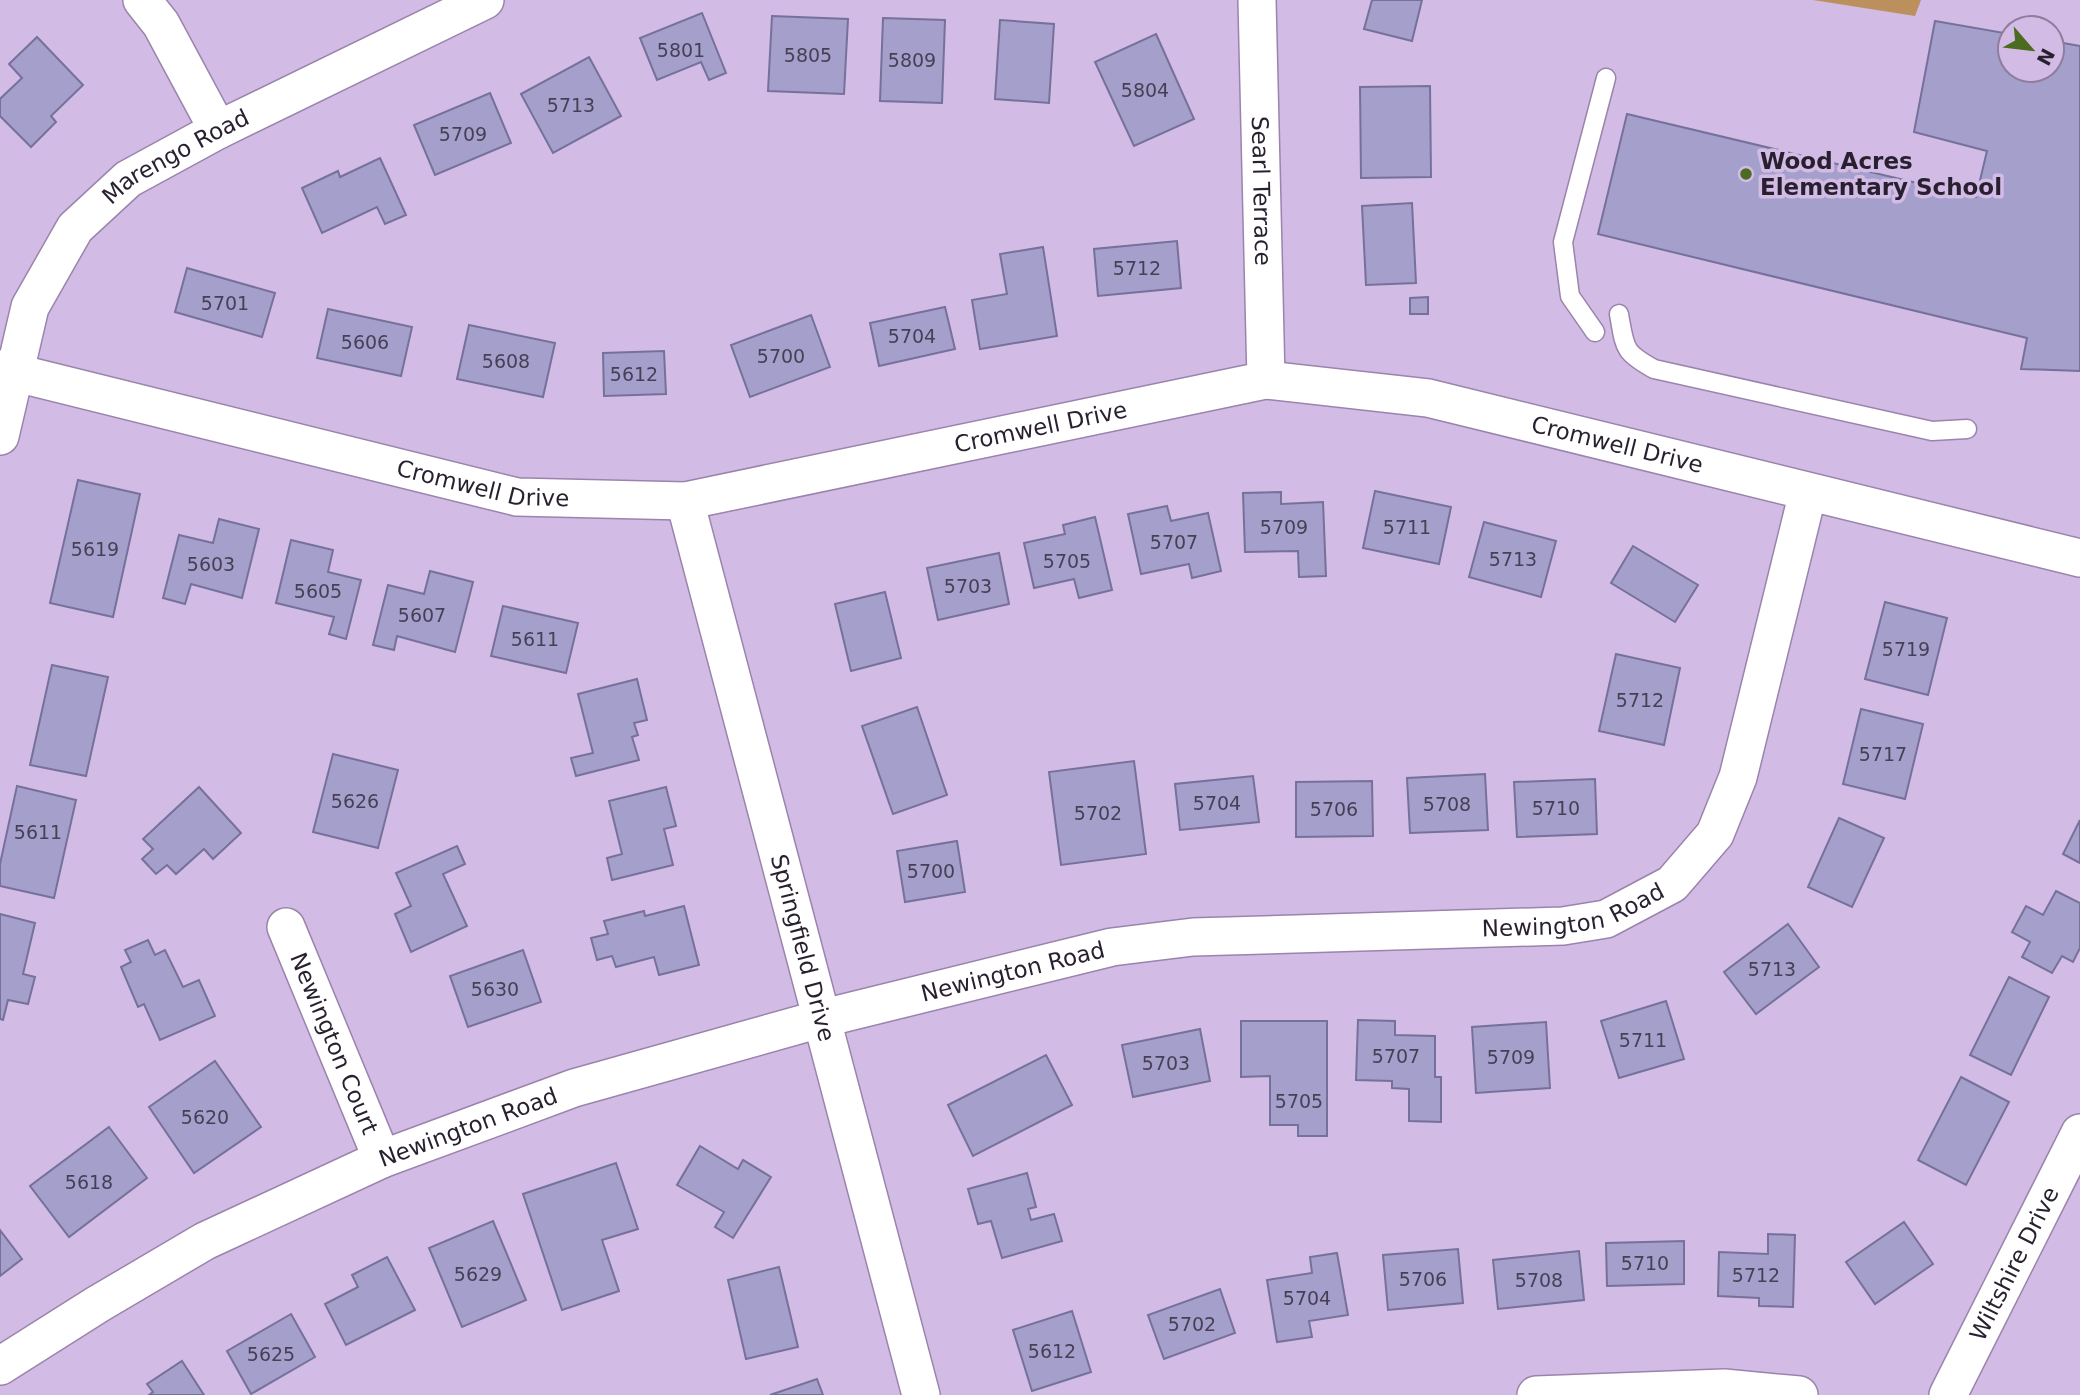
<svg xmlns="http://www.w3.org/2000/svg" width="2080" height="1395" font-family="'DejaVu Sans',sans-serif">
<style>
.park{fill:#bc905c}
.building{fill:#a4a0cb;stroke:#76719a;stroke-width:2}
.lines{fill:none;stroke-linecap:round;stroke-linejoin:round}
.lane-casing{stroke:#9a84ac;stroke-width:21}
.street-casing{stroke:#9a84ac;stroke-width:40}
.lane{stroke:#fff;stroke-width:18}
.street{stroke:#fff;stroke-width:37}
.poi-dot{fill:#4b6b21;stroke:#d2bbe5;stroke-width:2.5}
.labels{text-anchor:middle;dominant-baseline:central;stroke-width:7;stroke-linejoin:round;paint-order:stroke}
.number-label{font-size:19px;fill:#473f56}
.street-label{font-size:23px;fill:#281f2f;stroke:#d2bbe5}
.poi-label{font-size:23px;font-weight:bold;fill:#281f2f;stroke:#d2bbe5;text-anchor:start}
</style>
<rect width="100%" height="100%" fill="#d2bbe5"/>
<!-- park -->
<path class="park" d="M1813,0H1921L1915,16Z"/>
<!-- building -->
<g class="building">
<path d="M1372,0H1422L1412,41L1364,29Z"/>
<path d="M702,13L726,73L709,80L701,62L657,80L640,38Z"/>
<path d="M772,16L848,19L844,94L768,91Z"/>
<path d="M883,18L945,20L942,103L880,101Z"/>
<path d="M1000,20L1054,24L1049,103L995,99Z"/>
<path d="M1935,21L2010,34V70H2052V41L2080,46V371L2021,369L2027,338L1598,234L1627,114L1976,197L1987,151L1914,132Z"/>
<path d="M1156,34L1194,119L1134,146L1095,62Z"/>
<path d="M37,37L83,85L51,116L56,122L31,147L0,116V99L22,78L9,64Z"/>
<path d="M589,57L621,116L553,153L521,94Z"/>
<path d="M1430,86L1431,177L1361,178L1360,87Z"/>
<path d="M490,93L511,143L435,175L414,125Z"/>
<path d="M380,158L406,215L385,224L377,207L322,233L302,188L338,171L340,177Z"/>
<path d="M1412,203L1416,283L1366,285L1362,206Z"/>
<path d="M1177,241L1181,288L1098,296L1094,249Z"/>
<path d="M1043,247L1057,336L980,349L972,300L1007,294L1000,254Z"/>
<path d="M187,268L275,293L262,337L175,312Z"/>
<path d="M1428,297V314H1410V298Z"/>
<path d="M945,307L955,349L879,366L870,323Z"/>
<path d="M328,309L412,327L401,376L317,358Z"/>
<path d="M811,315L830,367L750,397L731,345Z"/>
<path d="M469,325L555,343L543,397L457,379Z"/>
<path d="M664,351L666,394L604,396L603,353Z"/>
<path d="M78,480L140,494L113,617L50,603Z"/>
<path d="M1375,491L1451,507L1439,564L1363,548Z"/>
<path d="M1281,492V504L1323,502L1326,576L1299,577L1298,551L1245,552L1243,493Z"/>
<path d="M1167,506L1171,521L1208,513L1221,571L1192,578L1189,564L1141,574L1128,514Z"/>
<path d="M1095,517L1112,590L1079,598L1074,579L1034,588L1024,543L1065,534L1063,525Z"/>
<path d="M219,519L259,529L242,598L191,584L185,604L163,598L179,535L213,543Z"/>
<path d="M1484,522L1556,541L1541,597L1469,577Z"/>
<path d="M291,540L333,550L328,572L361,580L346,639L329,634L334,617L276,603Z"/>
<path d="M1633,546L1698,585L1675,622L1611,583Z"/>
<path d="M999,553L1009,604L938,620L927,568Z"/>
<path d="M430,571L473,582L455,652L397,636L394,650L373,645L388,585L424,594Z"/>
<path d="M885,592L901,658L851,671L835,604Z"/>
<path d="M1885,602L1947,618L1928,695L1865,679Z"/>
<path d="M503,606L578,623L566,673L491,656Z"/>
<path d="M1616,654L1680,668L1664,745L1599,731Z"/>
<path d="M52,665L108,677L86,776L30,765Z"/>
<path d="M637,679L647,720L634,723L638,735L632,737L639,760L576,776L571,758L593,753L578,694Z"/>
<path d="M917,707L947,795L893,814L862,726Z"/>
<path d="M1861,709L1923,724L1905,799L1843,784Z"/>
<path d="M333,754L398,770L378,848L313,832Z"/>
<path d="M1134,761L1146,854L1061,865L1049,772Z"/>
<path d="M1485,774L1488,830L1410,833L1407,778Z"/>
<path d="M1253,776L1259,822L1180,830L1175,784Z"/>
<path d="M1595,779L1597,834L1517,837L1514,782Z"/>
<path d="M1372,781L1373,836L1296,837V782Z"/>
<path d="M17,786L76,800L54,898L0,886V864Z"/>
<path d="M199,787L241,833L213,859L204,849L176,874L167,865L156,874L142,859L153,849L143,839Z"/>
<path d="M666,787L676,826L664,829L673,865L612,880L607,858L622,854L609,801Z"/>
<path d="M1839,818L1884,838L1852,907L1808,887Z"/>
<path d="M2080,820V863L2063,854Z"/>
<path d="M957,841L965,892L905,902L897,851Z"/>
<path d="M457,846L465,864L443,874L467,926L411,952L395,914L411,906L396,873Z"/>
<path d="M2056,891L2080,903V948L2073,962L2062,956L2052,973L2022,957L2030,942L2012,932L2026,906L2043,915Z"/>
<path d="M684,906L699,965L659,975L654,957L616,967L612,956L597,960L591,938L608,934L604,921L644,911L645,916Z"/>
<path d="M0,914L35,923L23,974L35,977L28,1004L8,1000L3,1020L0,1019Z"/>
<path d="M1788,924L1819,967L1756,1014L1724,972Z"/>
<path d="M148,940L155,955L165,950L183,987L199,980L215,1016L160,1040L144,1004L138,1007L121,967L131,962L125,950Z"/>
<path d="M523,950L541,1002L468,1027L450,976Z"/>
<path d="M2009,977L2049,997L2011,1075L1970,1055Z"/>
<path d="M1666,1001L1684,1059L1619,1078L1601,1021Z"/>
<path d="M1358,1020L1395,1021V1035L1435,1036V1077H1441V1122L1409,1121V1089L1392,1088V1081L1356,1080Z"/>
<path d="M1241,1021H1327V1136H1298V1125H1270V1076L1241,1077Z"/>
<path d="M1546,1022L1550,1088L1476,1093L1472,1027Z"/>
<path d="M1200,1029L1210,1081L1133,1097L1122,1045Z"/>
<path d="M1046,1055L1072,1105L973,1156L948,1105Z"/>
<path d="M215,1061L261,1127L194,1173L149,1107Z"/>
<path d="M1961,1077L2009,1102L1966,1185L1918,1160Z"/>
<path d="M109,1127L147,1178L69,1237L30,1186Z"/>
<path d="M700,1146L738,1169L743,1160L771,1177L733,1238L715,1227L724,1212L677,1185Z"/>
<path d="M616,1163L638,1229L602,1240L619,1291L562,1310L523,1194Z"/>
<path d="M1027,1173L1036,1207L1028,1209L1031,1220L1054,1214L1062,1241L1002,1258L991,1221L978,1224L968,1189Z"/>
<path d="M493,1221L526,1300L462,1327L429,1248Z"/>
<path d="M1904,1222L1933,1264L1875,1304L1846,1262Z"/>
<path d="M0,1230L22,1259L0,1276Z"/>
<path d="M1768,1234L1795,1235L1793,1307L1759,1306V1298L1718,1296L1719,1252L1768,1254Z"/>
<path d="M1684,1241V1284L1607,1286L1606,1243Z"/>
<path d="M1458,1249L1463,1303L1388,1310L1383,1255Z"/>
<path d="M1579,1251L1584,1300L1498,1309L1493,1260Z"/>
<path d="M1337,1253L1348,1315L1309,1321L1312,1337L1277,1342L1267,1280L1312,1273L1310,1257Z"/>
<path d="M387,1257L415,1310L346,1345L325,1304L358,1287L352,1275Z"/>
<path d="M779,1267L798,1347L746,1359L728,1280Z"/>
<path d="M1220,1289L1235,1333L1164,1359L1148,1315Z"/>
<path d="M1072,1311L1091,1372L1032,1391L1013,1330Z"/>
<path d="M291,1314L315,1357L251,1394L227,1351Z"/>
<path d="M182,1361L204,1395H149L153,1392L147,1384Z"/>
<path d="M817,1379L823,1395H770Z"/>
</g>
<g class="lines">
<defs>
<g id="lane">
<path d="M1619,314C1625,348 1623,352 1654,369L1932,431L1967,429"/>
<path d="M1595,332L1570,296L1563,242L1606,78"/>
</g>
<g id="street">
<path d="M142,0L161,24L218,130"/>
<path id="s1" d="M1257,0L1266,380"/>
<path id="s2" d="M0,369L517,497L685,501L1266,380L1428,398L2080,558"/>
<path id="s3" d="M0,436L30,307L75,228L128,179L218,130L485,0"/>
<path id="s4" d="M685,501L921,1395"/>
<path id="s5" d="M286,927L382,1159"/>
<path id="s6" d="M0,1366L98,1304L205,1241L382,1159L574,1088L820,1019L1112,947L1193,937L1563,926L1606,919L1672,884L1715,834L1738,777L1808,492"/>
<path d="M1536,1395L1724,1388L1799,1395"/>
<path id="s7" d="M1948,1395L2080,1133"/>
</g>
</defs>
<!-- lane casing -->
<use href="#lane" class="lane-casing"/>
<!-- street casing -->
<use href="#street" class="street-casing"/>
<!-- lane -->
<use href="#lane" class="lane"/>
<!-- street -->
<use href="#street" class="street"/>
</g>
<!-- markers -->
<circle class="poi-dot" cx="1746" cy="174" r="7"/>
<g class="labels">
<!-- number labels -->
<g class="number-label">
<text x="681" y="50">5801</text>
<text x="808" y="55">5805</text>
<text x="912" y="60">5809</text>
<text x="1145" y="90">5804</text>
<text x="571" y="105">5713</text>
<text x="463" y="134">5709</text>
<text x="1137" y="268">5712</text>
<text x="225" y="303">5701</text>
<text x="912" y="336">5704</text>
<text x="365" y="342">5606</text>
<text x="781" y="356">5700</text>
<text x="506" y="361">5608</text>
<text x="634" y="374">5612</text>
<text x="1284" y="527">5709</text>
<text x="1407" y="527">5711</text>
<text x="1174" y="542">5707</text>
<text x="95" y="549">5619</text>
<text x="1513" y="559">5713</text>
<text x="1067" y="561">5705</text>
<text x="211" y="564">5603</text>
<text x="968" y="586">5703</text>
<text x="318" y="591">5605</text>
<text x="422" y="615">5607</text>
<text x="535" y="639">5611</text>
<text x="1906" y="649">5719</text>
<text x="1640" y="700">5712</text>
<text x="1883" y="754">5717</text>
<text x="355" y="801">5626</text>
<text x="1217" y="803">5704</text>
<text x="1447" y="804">5708</text>
<text x="1556" y="808">5710</text>
<text x="1334" y="809">5706</text>
<text x="1098" y="813">5702</text>
<text x="38" y="832">5611</text>
<text x="931" y="871">5700</text>
<text x="1772" y="969">5713</text>
<text x="495" y="989">5630</text>
<text x="1643" y="1040">5711</text>
<text x="1396" y="1056">5707</text>
<text x="1511" y="1057">5709</text>
<text x="1166" y="1063">5703</text>
<text x="1299" y="1101">5705</text>
<text x="205" y="1117">5620</text>
<text x="89" y="1182">5618</text>
<text x="1645" y="1263">5710</text>
<text x="478" y="1274">5629</text>
<text x="1756" y="1275">5712</text>
<text x="1423" y="1279">5706</text>
<text x="1539" y="1280">5708</text>
<text x="1307" y="1298">5704</text>
<text x="1192" y="1324">5702</text>
<text x="1052" y="1351">5612</text>
<text x="271" y="1354">5625</text>
</g>
<!-- street labels -->
<g class="street-label">
<text stroke="none"><textPath href="#s3" startOffset="348">Marengo Road</textPath></text>
<text stroke="none"><textPath href="#s1" startOffset="191">Searl Terrace</textPath></text>
<text stroke="none"><textPath href="#s2" startOffset="1064">Cromwell Drive</textPath></text>
<text stroke="none"><textPath href="#s2" startOffset="1652">Cromwell Drive</textPath></text>
<text stroke="none"><textPath href="#s2" startOffset="497">Cromwell Drive</textPath></text>
<text stroke="none"><textPath href="#s6" startOffset="1661">Newington Road</textPath></text>
<text stroke="none"><textPath href="#s4" startOffset="462">Springfield Drive</textPath></text>
<text stroke="none"><textPath href="#s6" startOffset="1094">Newington Road</textPath></text>
<text stroke="none"><textPath href="#s5" startOffset="126">Newington Court</textPath></text>
<text stroke="none"><textPath href="#s6" startOffset="527">Newington Road</textPath></text>
<text stroke="none"><textPath href="#s7" startOffset="147">Wiltshire Drive</textPath></text>
</g>
<!-- poi labels -->
<g class="poi-label">
<text x="1760" y="161">Wood Acres<tspan x="1760" dy="26">Elementary School</tspan></text>
</g>
</g>
<!-- north arrow -->
<g transform="translate(2031 49) rotate(118)"><circle r="33" fill="#d2bbe5" stroke="#8e7d9c" stroke-width="2"/>
<path d="M0-5L12 26L0 18L-12 26Z" fill="#4b6b21"/>
<text y="-10" font-size="19" font-weight="bold" text-anchor="middle" fill="#281f2f">N</text>
</g>
</svg>
